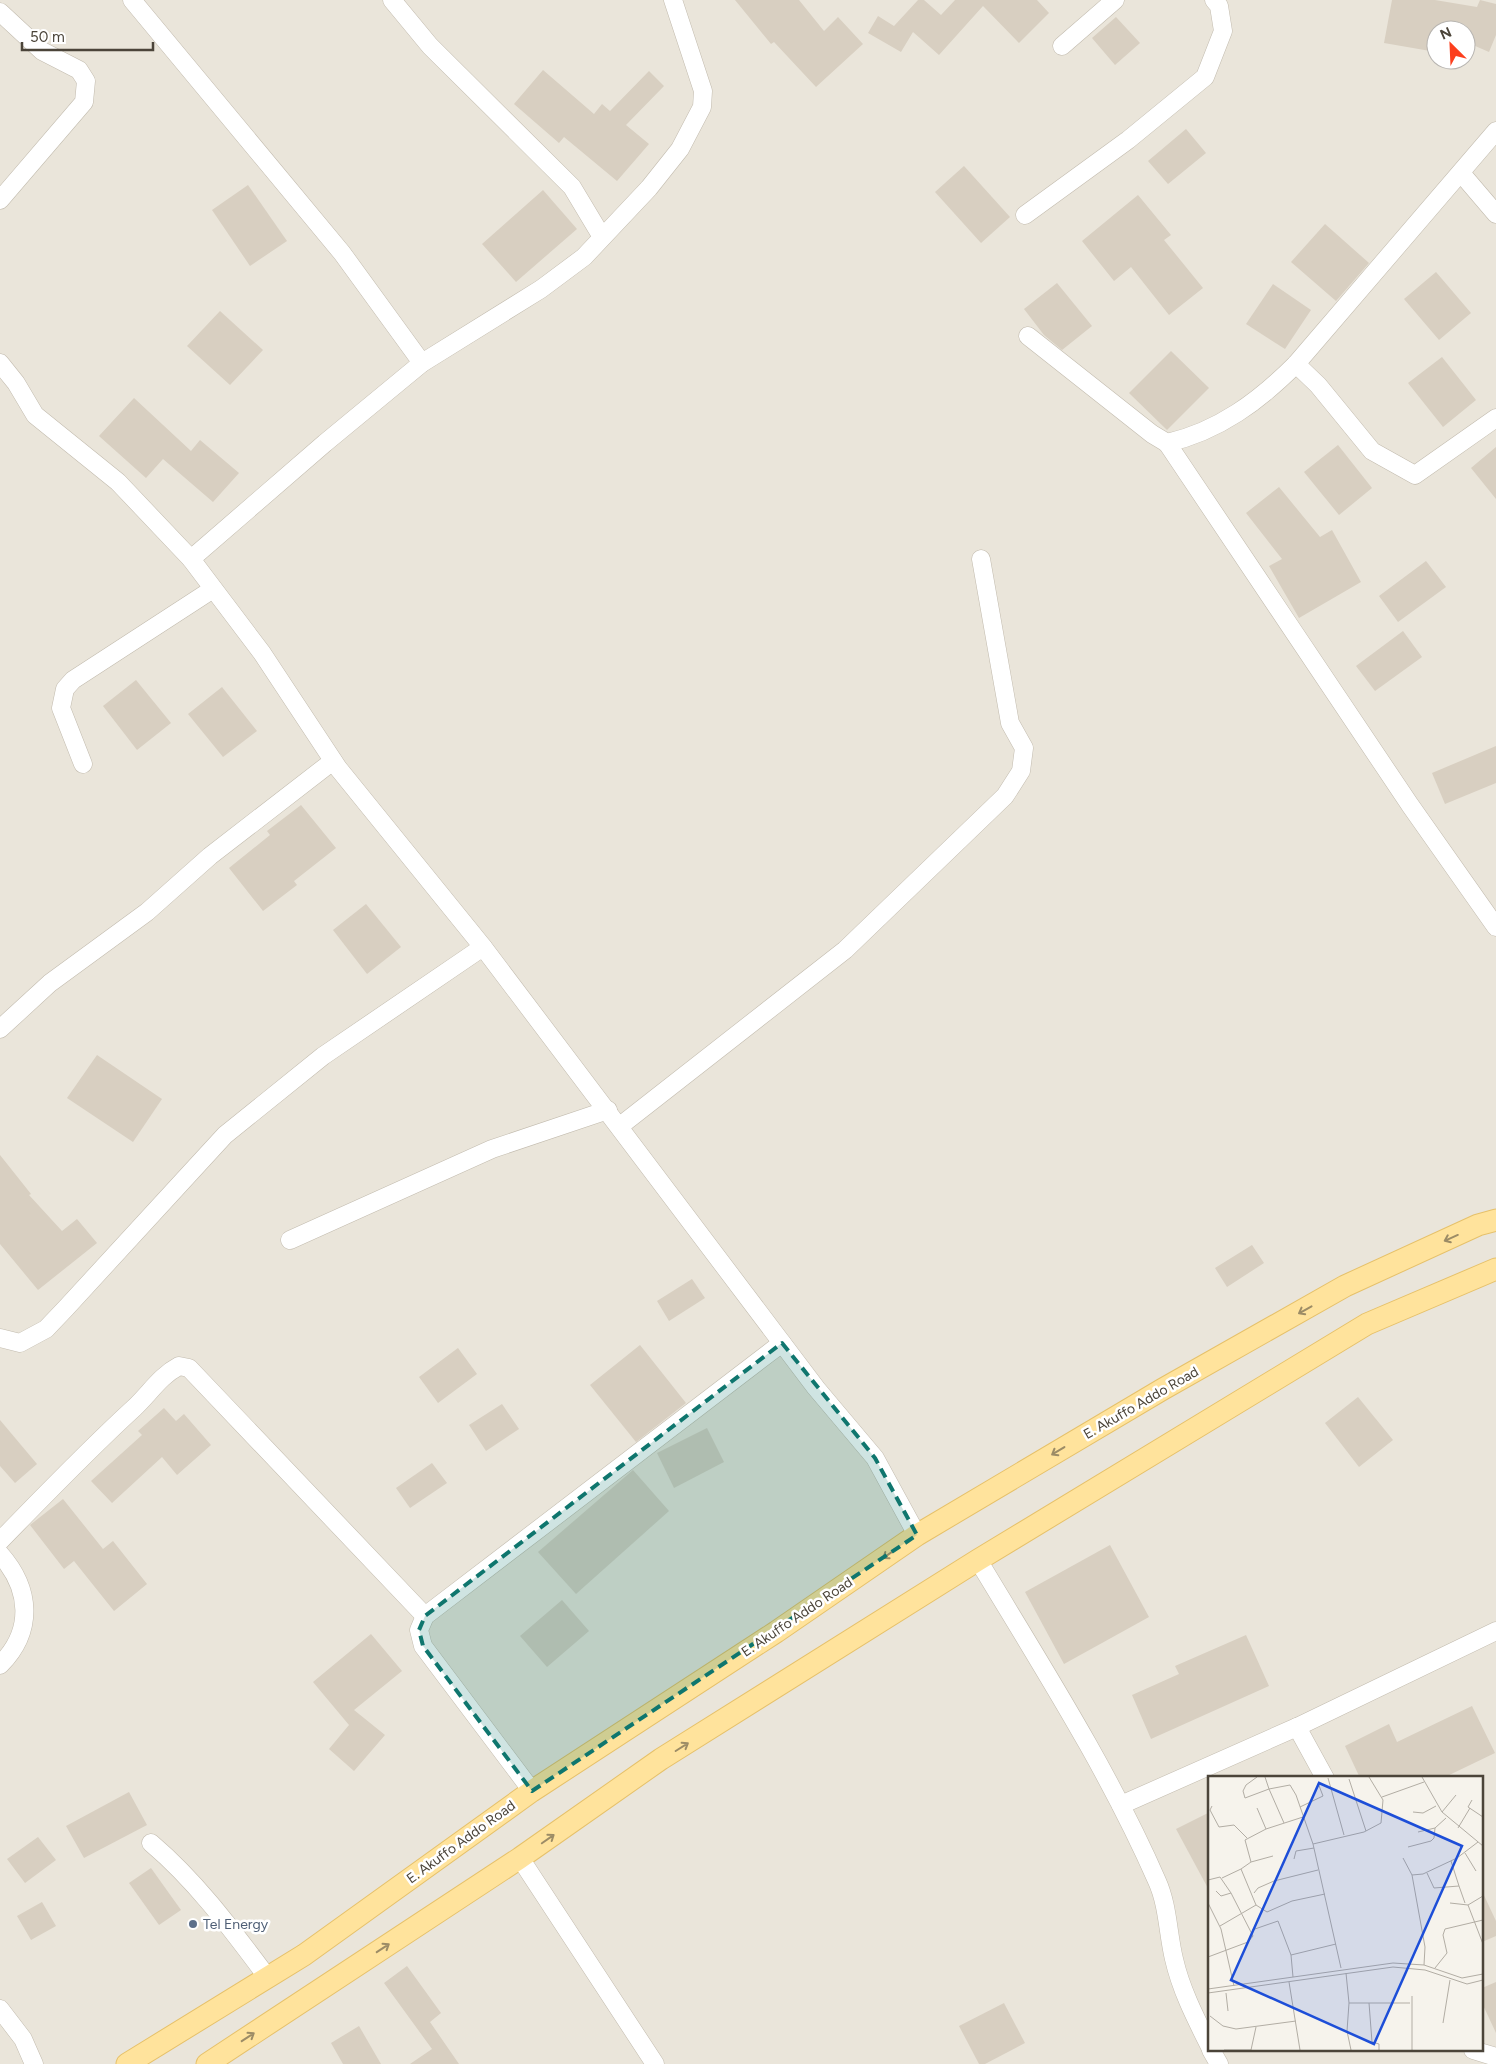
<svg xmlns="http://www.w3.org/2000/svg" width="1496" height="2064" font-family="Figtree,sans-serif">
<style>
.residential{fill:#eae5da;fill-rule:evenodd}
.building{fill:#d8cfc1}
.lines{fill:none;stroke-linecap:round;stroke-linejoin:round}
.minor-casing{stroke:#c2bbae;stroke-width:19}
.major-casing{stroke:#e6c16a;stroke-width:23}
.minor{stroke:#fff;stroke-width:18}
.major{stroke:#ffe39c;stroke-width:21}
.oneway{stroke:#9c8c66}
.marked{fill:#0f766e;fill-opacity:0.2;stroke:#0f766e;stroke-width:4;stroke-dasharray:10 6;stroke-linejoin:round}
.service-dot{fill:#5c6f8a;stroke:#fff;stroke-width:2}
.labels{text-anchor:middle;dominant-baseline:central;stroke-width:5;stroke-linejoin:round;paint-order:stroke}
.street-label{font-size:14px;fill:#4b4439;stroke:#fff}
.service-label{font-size:14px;fill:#4e5e75;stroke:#fff;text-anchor:start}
.inset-road{fill:none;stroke:#b2ada4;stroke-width:1}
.view{fill:#1d4ed8;fill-opacity:0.15;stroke:#1d4ed8;stroke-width:2.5}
.inset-edge{fill:none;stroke:#4b4439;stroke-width:2.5}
</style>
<rect width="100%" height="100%" fill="#f6f3ec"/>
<!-- residential -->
<path class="residential" d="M0,0H1496V2064H0ZM1436,30H1466V60H1436ZM1210,1778H1482V2050H1210Z"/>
<!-- building -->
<g class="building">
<path d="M735,0H799L824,31L838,17L863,44L816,87L774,42L771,44Z"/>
<path d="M918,0H924L941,15L955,0H1037L1049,13L1019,43L983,6L939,55L913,32L901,52L868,33L878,16L894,26Z"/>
<path d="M1392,0H1435L1477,7L1480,0L1496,4V35L1489,52L1466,42V30H1436V52L1384,43Z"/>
<path d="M1116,17L1140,43L1115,65L1092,38Z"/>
<path d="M543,70L594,114L602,104L610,111L649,71L664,86L626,125L649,144L617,181L564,137L559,143L514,104Z"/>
<path d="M1186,129L1206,153L1168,184L1148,161Z"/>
<path d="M964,166L1010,217L981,243L935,192Z"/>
<path d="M248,185L287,241L250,266L212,210Z"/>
<path d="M543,190L577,229L516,282L482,244Z"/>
<path d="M1138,195L1171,235L1164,240L1203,288L1169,315L1131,267L1114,281L1082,241Z"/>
<path d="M1325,224L1369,263L1336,301L1291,262Z"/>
<path d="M1436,272L1471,313L1439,340L1404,299Z"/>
<path d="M1057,283L1092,326L1062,350L1044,335L1024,309Z"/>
<path d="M1273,284L1311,310L1285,349L1246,324Z"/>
<path d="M220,311L263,350L230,385L187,346Z"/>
<path d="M1171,351L1209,388L1167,430L1129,393Z"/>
<path d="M1442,357L1476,400L1443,427L1408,383Z"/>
<path d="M134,398L191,451L200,440L239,473L213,502L163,459L146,478L99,436Z"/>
<path d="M1338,445L1372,488L1339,515L1304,472Z"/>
<path d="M1496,447V499L1471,468Z"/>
<path d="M1279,487L1320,537L1332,530L1361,582L1299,618L1269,566L1282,559L1246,513Z"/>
<path d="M1426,561L1446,587L1398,622L1379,596Z"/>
<path d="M1403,631L1422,657L1375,691L1356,666Z"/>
<path d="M136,680L171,723L137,750L103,706Z"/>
<path d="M222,687L257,731L223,757L188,714Z"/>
<path d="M1496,746V783L1445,804L1432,773Z"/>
<path d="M301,805L336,848L294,881L297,885L263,911L229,868L270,835L267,831Z"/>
<path d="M366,904L401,947L367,974L333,930Z"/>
<path d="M97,1055L162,1099L133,1142L67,1098Z"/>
<path d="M0,1155L31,1194L29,1195L62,1231L77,1219L97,1243L38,1290L0,1244Z"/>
<path d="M1252,1245L1264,1263L1227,1287L1215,1268Z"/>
<path d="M692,1279L705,1298L669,1321L657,1301Z"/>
<path d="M640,1345L686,1403L636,1442L590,1385Z"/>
<path d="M458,1348L477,1374L438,1403L419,1377Z"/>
<path d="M1358,1397L1393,1440L1359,1467L1325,1423Z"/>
<path d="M502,1404L519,1429L486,1451L469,1425Z"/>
<path d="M164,1408L176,1421L184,1414L211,1445L177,1475L162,1457L112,1503L91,1481L142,1435L138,1431Z"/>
<path d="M0,1420L37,1464L15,1483L0,1466Z"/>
<path d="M707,1428L724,1462L674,1488L657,1453Z"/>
<path d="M432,1463L447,1483L410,1508L396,1488Z"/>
<path d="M633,1470L669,1511L576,1594L538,1552Z"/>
<path d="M63,1499L103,1549L113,1541L147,1584L114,1611L74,1561L64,1569L30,1525Z"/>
<path d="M1110,1545L1149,1617L1064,1664L1025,1592Z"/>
<path d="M562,1600L589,1631L547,1667L520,1636Z"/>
<path d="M371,1634L402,1671L354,1710L385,1735L354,1771L329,1749L349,1725L313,1682Z"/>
<path d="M1246,1635L1269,1686L1151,1739L1132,1695L1179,1674L1175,1666Z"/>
<path d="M1472,1706L1495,1753L1443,1778H1360L1345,1746L1389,1724L1397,1742Z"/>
<path d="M129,1792L147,1825L84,1858L66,1826Z"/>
<path d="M1210,1812V1892L1176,1829Z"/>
<path d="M38,1837L56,1860L25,1883L7,1859Z"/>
<path d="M151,1868L181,1910L159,1925L129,1883Z"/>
<path d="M1482,1891L1496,1921V1936L1482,1942Z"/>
<path d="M42,1902L56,1926L31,1940L17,1916Z"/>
<path d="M407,1966L441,2013L430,2022L459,2064H410L432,2049L384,1983Z"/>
<path d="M1496,1982V2033L1482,2003V1988Z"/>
<path d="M1004,2003L1025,2043L985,2064H979L959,2026Z"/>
<path d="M359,2026L381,2064H343L331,2043Z"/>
</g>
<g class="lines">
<defs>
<g id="minor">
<path d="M132,0L342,253L422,363"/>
<path d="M392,0L430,46L572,187L602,237"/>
<path d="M0,12L42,51L79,70L86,81L84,102L0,200"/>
<path d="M1062,46L1115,0"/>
<path d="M1461,173L1496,214"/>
<path d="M1025,215L1128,140L1205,77L1223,31L1219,6L1214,0"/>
<path d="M1028,336L1152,434L1167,443C1219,431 1259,401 1296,364L1496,131"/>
<path d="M0,363L16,383L35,415L118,482L191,559L262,653L338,768L483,947L816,1388L875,1458L917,1535"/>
<path d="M1296,364L1318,385L1372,451L1415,475L1496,418"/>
<path d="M1167,443L1410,805L1496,927"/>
<path d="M191,559L325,443L422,363L541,289L584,257L649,188L680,149L702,107L703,91L673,0"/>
<path d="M83,764L61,708L65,689L73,680L213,589"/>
<path d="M0,1029L50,983L147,912L210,856L333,761"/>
<path d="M620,1126L845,950L1005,796L1021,771L1024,748L1010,723L981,559"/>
<path d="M290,1240L492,1149L608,1110"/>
<path d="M0,1338L20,1343L46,1329L66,1308L225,1135L323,1056L483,947"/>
<path d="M0,1541C44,1496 88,1450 134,1408C150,1393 160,1376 179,1366L189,1368L425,1616"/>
<path d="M0,1554C31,1589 34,1631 0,1665"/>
<path d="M978,1560C1041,1665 1108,1769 1157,1881C1168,1905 1168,1935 1174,1959C1181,1990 1196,2019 1210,2047"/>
<path d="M1297,1727L1325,1778"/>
<path d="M532,1791L423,1646L419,1630L425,1616L782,1343"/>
<path d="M1121,1805L1297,1727L1496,1631"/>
<path d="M151,1843C197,1882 232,1930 268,1978"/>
<path d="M520,1858L655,2064"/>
<path d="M0,2009L23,2039L34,2064"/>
<path d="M1211,2050L1219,2064"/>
<path d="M1473,2050L1496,2057"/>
</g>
<g id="major">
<path d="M127,2064L304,1955L532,1791L776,1632L917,1535L1163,1389L1345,1286L1478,1225L1496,1220"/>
<path d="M207,2064L520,1858L661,1759L978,1560L1367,1324L1496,1269"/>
</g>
</defs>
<!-- minor casing -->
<use href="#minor" class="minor-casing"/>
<!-- major casing -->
<use href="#major" class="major-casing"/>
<!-- minor -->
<use href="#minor" class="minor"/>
<!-- major -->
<use href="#major" class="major"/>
</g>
<!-- one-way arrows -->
<defs><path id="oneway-shaft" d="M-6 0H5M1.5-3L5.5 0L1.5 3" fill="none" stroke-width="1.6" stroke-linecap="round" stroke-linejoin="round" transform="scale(1.25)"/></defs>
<g class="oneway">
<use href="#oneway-shaft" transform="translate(1451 1238) rotate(156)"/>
<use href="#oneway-shaft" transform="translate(1305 1310) rotate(151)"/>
<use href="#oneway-shaft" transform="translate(1058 1451) rotate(149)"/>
<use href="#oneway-shaft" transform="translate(889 1554) rotate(145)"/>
<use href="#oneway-shaft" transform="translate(682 1747) rotate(-32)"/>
<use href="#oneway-shaft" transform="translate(548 1839) rotate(-35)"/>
<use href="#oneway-shaft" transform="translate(383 1948) rotate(-33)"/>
<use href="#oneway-shaft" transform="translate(248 2037) rotate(-33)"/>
</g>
<!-- marked area -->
<path class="marked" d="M782,1343L875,1458L917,1535L532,1791L423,1646L419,1630L425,1616Z"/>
<!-- markers -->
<circle class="service-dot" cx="193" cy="1924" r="5"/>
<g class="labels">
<!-- street labels -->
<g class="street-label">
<text transform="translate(1141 1403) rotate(-30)">E. Akuffo Addo Road</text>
<text transform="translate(797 1617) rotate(-34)">E. Akuffo Addo Road</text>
<text transform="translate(461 1842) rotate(-36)">E. Akuffo Addo Road</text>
</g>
<!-- service labels -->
<g class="service-label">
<text x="203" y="1924">Tel Energy</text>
</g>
</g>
<!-- overview -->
<g transform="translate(1208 1776)">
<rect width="275" height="275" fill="#f6f3ec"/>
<path class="inset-road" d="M49,1L38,9L35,15L37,22L61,13L76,47M57,1L61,13L82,9L88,19L105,68L133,192M214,1L234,36L275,70M120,2L136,59M141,3L158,55M174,21L216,6M264,24L260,31L275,41M4,30L2,34L11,51L26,49L39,62M92,31L115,20L110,7M49,32L58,53M205,36L215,37L228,30M234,36L248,19M250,52L262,32M210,56L227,52M105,68L156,56L173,47L175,24L161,1M200,71L223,65L226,62L227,52L238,42M257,77L268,95M195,82L204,99L215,98L249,82L270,66M86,83L88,75L106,72M243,85L251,110M43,86L65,80M219,97L226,112L251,110L257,127M204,99L217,171L216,189M14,102L33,93M0,104L12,101L23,117M46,117L50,112L66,105L110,94M0,127L13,153L26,210M242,127L260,129L275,168M48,129L59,136L84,125L117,118M260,129L275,120M12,150L48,129L33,93L43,86L37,64L58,53L95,41M44,154L70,145L83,179M0,181L40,166L45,160L23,117L13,120L8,115M227,192L239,177L235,159L237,153L275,144M138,197L141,227L139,255L143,274M85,201L83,179L128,168M81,206L92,274M0,213L185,187L216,189L254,202L275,198M0,217L185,191L217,194L259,208L275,204M18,217L20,235M204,220V274M141,227H202M161,227L164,266L171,268V274M2,240L15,250L28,253L88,245M235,247L242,204M16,274H43M43,274L48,251"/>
<path class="view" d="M111,7L254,70L166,268L23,204Z"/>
<rect width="275" height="275" class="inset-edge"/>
</g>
<!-- north arrow -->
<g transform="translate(1451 45) rotate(336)"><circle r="24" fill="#ffffff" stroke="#b7b4b0"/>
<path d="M0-4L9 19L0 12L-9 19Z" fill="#fc3f1d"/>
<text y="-8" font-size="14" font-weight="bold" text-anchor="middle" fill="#4b4439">N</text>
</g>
<!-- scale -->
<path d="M22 42v8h131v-8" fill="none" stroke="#4b4439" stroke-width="2.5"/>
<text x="30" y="42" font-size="15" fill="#4b4439" stroke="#ffffff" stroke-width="4" paint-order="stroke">50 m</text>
</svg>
